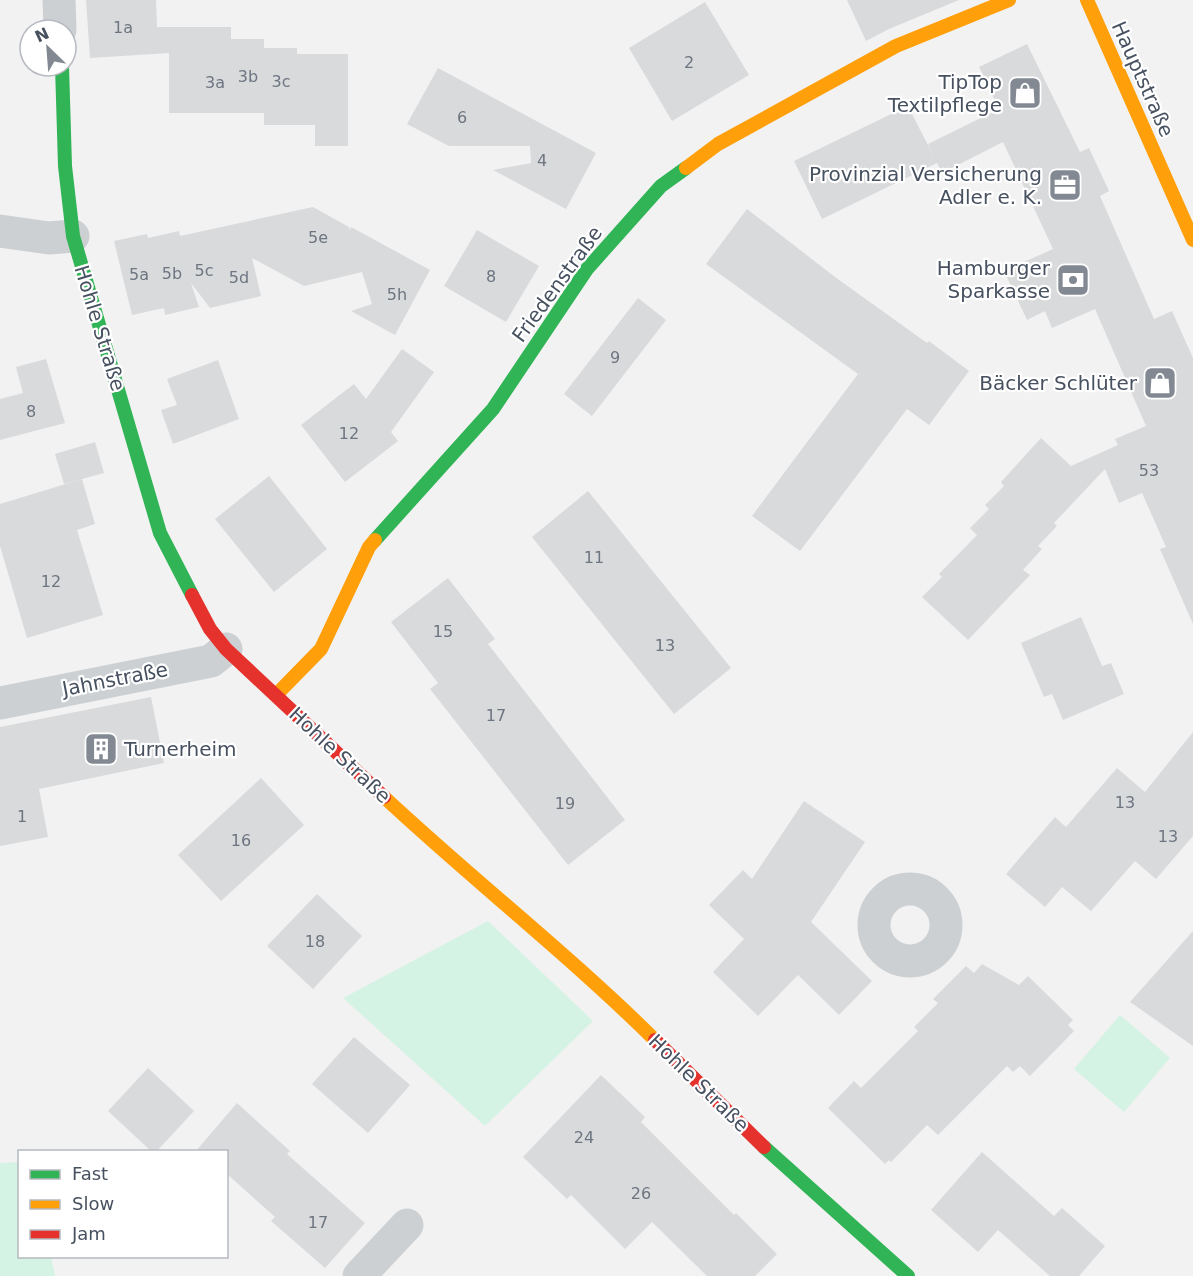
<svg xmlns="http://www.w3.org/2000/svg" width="1193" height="1276" font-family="'DejaVu Sans',sans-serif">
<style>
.green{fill:#d5f3e4}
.building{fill:#d9dadc}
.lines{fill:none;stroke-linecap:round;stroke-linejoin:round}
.street{stroke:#cdd0d3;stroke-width:33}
.fast{stroke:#30b455;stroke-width:14}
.slow{stroke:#ff9f0a;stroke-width:14}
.jam{stroke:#e5322d;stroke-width:14}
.labels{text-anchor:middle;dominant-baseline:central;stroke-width:4.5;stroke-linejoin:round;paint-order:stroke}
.number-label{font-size:16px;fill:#6d7580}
.street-label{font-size:20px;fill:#475160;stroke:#fff}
.poi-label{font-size:20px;fill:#475160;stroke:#fff;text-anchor:end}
</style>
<rect width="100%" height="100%" fill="#f2f2f2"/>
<!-- green -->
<g class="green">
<path d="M488,921L593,1021L485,1126L343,998Z"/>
<path d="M1120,1015L1170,1058L1124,1112L1074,1069Z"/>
<path d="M19,1162L20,1256L51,1257L55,1276H0V1163Z"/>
</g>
<!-- building -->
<g class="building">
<path d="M86,0H156L157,27H231V39H264V48H297V54H348V146H315V125H264V113H169V53L90,58Z"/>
<path d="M847,0H959L889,29L866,41Z"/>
<path d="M705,2L749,75L672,121L629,48Z"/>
<path d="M1027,44L1080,152L1089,148L1109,191L1100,196L1154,319L1172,311L1193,358V624L1160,549L1166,547L1142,493L1119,503L1105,469L1054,523L1057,526L1038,546L1042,549L1023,570L1030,575L968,640L922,597L942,577L939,574L977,535L970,528L989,509L985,505L1004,486L1001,482L1041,438L1071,466L1118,445L1115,439L1146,426L1095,309L1052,328L1045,311L1027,320L1004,271L1053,249L1003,142L942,173L937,163L822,219L794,161L908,106L934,157L928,144L999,109L979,67Z"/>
<path d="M438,68L596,153L566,209L493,170L531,163L530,146H449L407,124Z"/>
<path d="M313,207L349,227V230L351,227L430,270L395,335L351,311L372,304L362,272L304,286L252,258L261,296L210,308L191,283L199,307L165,315L164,308L132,315L114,241L147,234L148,238L179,231L180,236Z"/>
<path d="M747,209L835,277L927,343L929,341L969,371L929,425L907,409L800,551L752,516L858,374L706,264Z"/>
<path d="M477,230L539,266L506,322L444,286Z"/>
<path d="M638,298L666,320L592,416L564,394Z"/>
<path d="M402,349L434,372L391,432L398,441L345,482L301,425L354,384L366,399Z"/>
<path d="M46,359L65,423L0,440V399L23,393L16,367Z"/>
<path d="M218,360L239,419L173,444L161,410L177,405L167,379Z"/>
<path d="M95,442L104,473L64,484L55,454Z"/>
<path d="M269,476L327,549L274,592L215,519Z"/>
<path d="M82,479L95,524L77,530L103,615L27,638L0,546V504Z"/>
<path d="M588,491L731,668L674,714L532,537Z"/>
<path d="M448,578L495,639L488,644L625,820L568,865L430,689L438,683L391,622Z"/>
<path d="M1081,617L1102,666L1111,663L1124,694L1063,720L1052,694L1044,697L1021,643Z"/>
<path d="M151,697L164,763L39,789L48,837L0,846V727Z"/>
<path d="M1193,732V836L1156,879L1135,861L1091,911L1062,887L1045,907L1006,874L1055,817L1066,827L1117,768L1145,792Z"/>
<path d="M261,778L304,825L221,901L178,855Z"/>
<path d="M804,801L865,842L811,922L872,981L839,1015L798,975L758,1016L713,972L744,939L709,905L743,870L752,879Z"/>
<path d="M317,894L362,936L313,989L267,946Z"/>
<path d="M1193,931V1046L1130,1002Z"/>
<path d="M982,964L1019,985L1028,976L1073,1020L1068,1025L1074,1031L1030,1076L1020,1066L1013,1072L1007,1066L938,1135L927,1125L891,1162L889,1160L885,1164L828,1108L854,1081L861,1088L918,1031L914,1027L938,1003L933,999L966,966L974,973Z"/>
<path d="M354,1037L410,1085L368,1133L312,1084Z"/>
<path d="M148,1068L194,1111L156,1152H152L108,1111Z"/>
<path d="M601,1075L645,1117L641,1122L734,1215L736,1213L777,1254L755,1276H707L652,1222L625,1249L571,1195L567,1199L523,1157Z"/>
<path d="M237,1103L290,1151L287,1154L365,1223L325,1268L271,1221L275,1217L226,1173V1152H195Z"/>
<path d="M982,1152L1054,1216L1062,1208L1105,1246L1079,1276H1050L998,1230L978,1252L931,1210Z"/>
</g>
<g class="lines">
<!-- street -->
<g class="street">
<path d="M59,0L60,30"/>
<path d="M0,231L49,238L73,236"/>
<path d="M0,703L211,661L226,649"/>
<circle cx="910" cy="925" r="36"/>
<path d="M359,1276L407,1225"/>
</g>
<!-- fast -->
<g class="fast">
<path d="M62,66L65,166L73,236L160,533L192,595"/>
<path d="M375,540L493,409L587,269L661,186L686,168"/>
<path d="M764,1147L908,1276"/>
</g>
<!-- slow -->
<g class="slow">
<path d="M1087,0L1193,240"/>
<path d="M686,168L718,144L896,46L1009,0"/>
<path d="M276,695L321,649L369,547L375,540"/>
<path d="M384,797C473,880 569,955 655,1040"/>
</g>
<!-- jam -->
<g class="jam">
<path d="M192,595L210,629L226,649L384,797"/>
<path d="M655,1040L764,1147"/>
</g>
</g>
<!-- icons -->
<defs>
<symbol id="shop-square" viewBox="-11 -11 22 22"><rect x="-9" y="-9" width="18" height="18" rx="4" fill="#838993" stroke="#fff"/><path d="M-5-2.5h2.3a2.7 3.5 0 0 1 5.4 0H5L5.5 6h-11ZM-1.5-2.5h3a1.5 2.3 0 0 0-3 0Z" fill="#fff"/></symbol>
<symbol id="office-square" viewBox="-11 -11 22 22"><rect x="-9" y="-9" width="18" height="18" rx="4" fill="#838993" stroke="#fff"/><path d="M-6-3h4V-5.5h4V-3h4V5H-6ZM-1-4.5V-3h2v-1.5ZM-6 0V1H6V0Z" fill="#fff"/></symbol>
<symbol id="bank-square" viewBox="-11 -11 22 22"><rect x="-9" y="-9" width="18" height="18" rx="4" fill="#838993" stroke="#fff"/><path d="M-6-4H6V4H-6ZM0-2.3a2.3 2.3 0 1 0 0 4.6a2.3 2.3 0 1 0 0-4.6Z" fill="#fff"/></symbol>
<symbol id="building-square" viewBox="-11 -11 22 22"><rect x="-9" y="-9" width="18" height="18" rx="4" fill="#838993" stroke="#fff"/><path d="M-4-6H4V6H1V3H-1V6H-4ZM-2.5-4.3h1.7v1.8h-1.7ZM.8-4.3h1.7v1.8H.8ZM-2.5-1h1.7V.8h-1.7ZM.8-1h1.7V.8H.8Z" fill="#fff"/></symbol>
</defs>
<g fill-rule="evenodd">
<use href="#shop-square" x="1006" y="74" width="38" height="38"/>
<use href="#office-square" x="1046" y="166" width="38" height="38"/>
<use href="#bank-square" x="1054" y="261" width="38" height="38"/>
<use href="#shop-square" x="1141" y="364" width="38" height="38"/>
<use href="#building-square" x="82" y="730" width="38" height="38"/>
</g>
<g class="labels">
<!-- number labels -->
<g class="number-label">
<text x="123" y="27">1a</text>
<text x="689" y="62">2</text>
<text x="248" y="76">3b</text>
<text x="281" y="81">3c</text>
<text x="215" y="82">3a</text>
<text x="462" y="117">6</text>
<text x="542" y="160">4</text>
<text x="318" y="237">5e</text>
<text x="204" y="270">5c</text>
<text x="172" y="273">5b</text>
<text x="139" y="274">5a</text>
<text x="491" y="276">8</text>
<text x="239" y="277">5d</text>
<text x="397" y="294">5h</text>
<text x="615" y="357">9</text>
<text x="31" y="411">8</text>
<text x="349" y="433">12</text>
<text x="1149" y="470">53</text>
<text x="594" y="557">11</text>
<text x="51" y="581">12</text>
<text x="443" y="631">15</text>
<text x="665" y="645">13</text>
<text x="496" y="715">17</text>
<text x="1125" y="802">13</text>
<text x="565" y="803">19</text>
<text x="22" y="816">1</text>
<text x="1168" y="836">13</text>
<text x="241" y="840">16</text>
<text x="315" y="941">18</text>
<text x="584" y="1137">24</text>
<text x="641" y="1193">26</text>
<text x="318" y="1222">17</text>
</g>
<!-- street labels -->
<g class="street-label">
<text transform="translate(1143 79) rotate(66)">Hauptstraße</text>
<text transform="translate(557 284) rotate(-54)">Friedenstraße</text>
<text transform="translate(100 328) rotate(73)">Hohle Straße</text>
<text transform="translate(115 679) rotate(-11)">Jahnstraße</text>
<text transform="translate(340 755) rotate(43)">Hohle Straße</text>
<text transform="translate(699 1083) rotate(44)">Hohle Straße</text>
</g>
<!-- poi labels -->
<g class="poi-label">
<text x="1002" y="82">TipTop<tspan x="1002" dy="23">Textilpflege</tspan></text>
<text x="1042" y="174">Provinzial Versicherung<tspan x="1042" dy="23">Adler e. K.</tspan></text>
<text x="1050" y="268">Hamburger<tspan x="1050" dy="23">Sparkasse</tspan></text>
<text x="1137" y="383">Bäcker Schlüter</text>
<text x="124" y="749" text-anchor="start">Turnerheim</text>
</g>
</g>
<!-- legend -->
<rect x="18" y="1150" width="210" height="108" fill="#ffffff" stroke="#b5b9bf" stroke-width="1.5"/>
<rect x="30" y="1170" width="30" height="9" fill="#30b455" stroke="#b5b9bf" stroke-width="1.5"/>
<text x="72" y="1180" font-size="18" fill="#475160">Fast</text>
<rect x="30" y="1200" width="30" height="9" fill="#ff9f0a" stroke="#b5b9bf" stroke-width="1.5"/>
<text x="72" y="1210" font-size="18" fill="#475160">Slow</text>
<rect x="30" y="1230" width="30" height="9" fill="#e5322d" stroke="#b5b9bf" stroke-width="1.5"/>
<text x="72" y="1240" font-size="18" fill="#475160">Jam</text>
<!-- north arrow -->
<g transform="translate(48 48) rotate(335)"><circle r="28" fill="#ffffff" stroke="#b5b9bf" stroke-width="1.5"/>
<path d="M0-4.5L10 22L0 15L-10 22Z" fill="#838993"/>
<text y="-9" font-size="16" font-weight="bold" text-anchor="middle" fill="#475160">N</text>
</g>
</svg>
